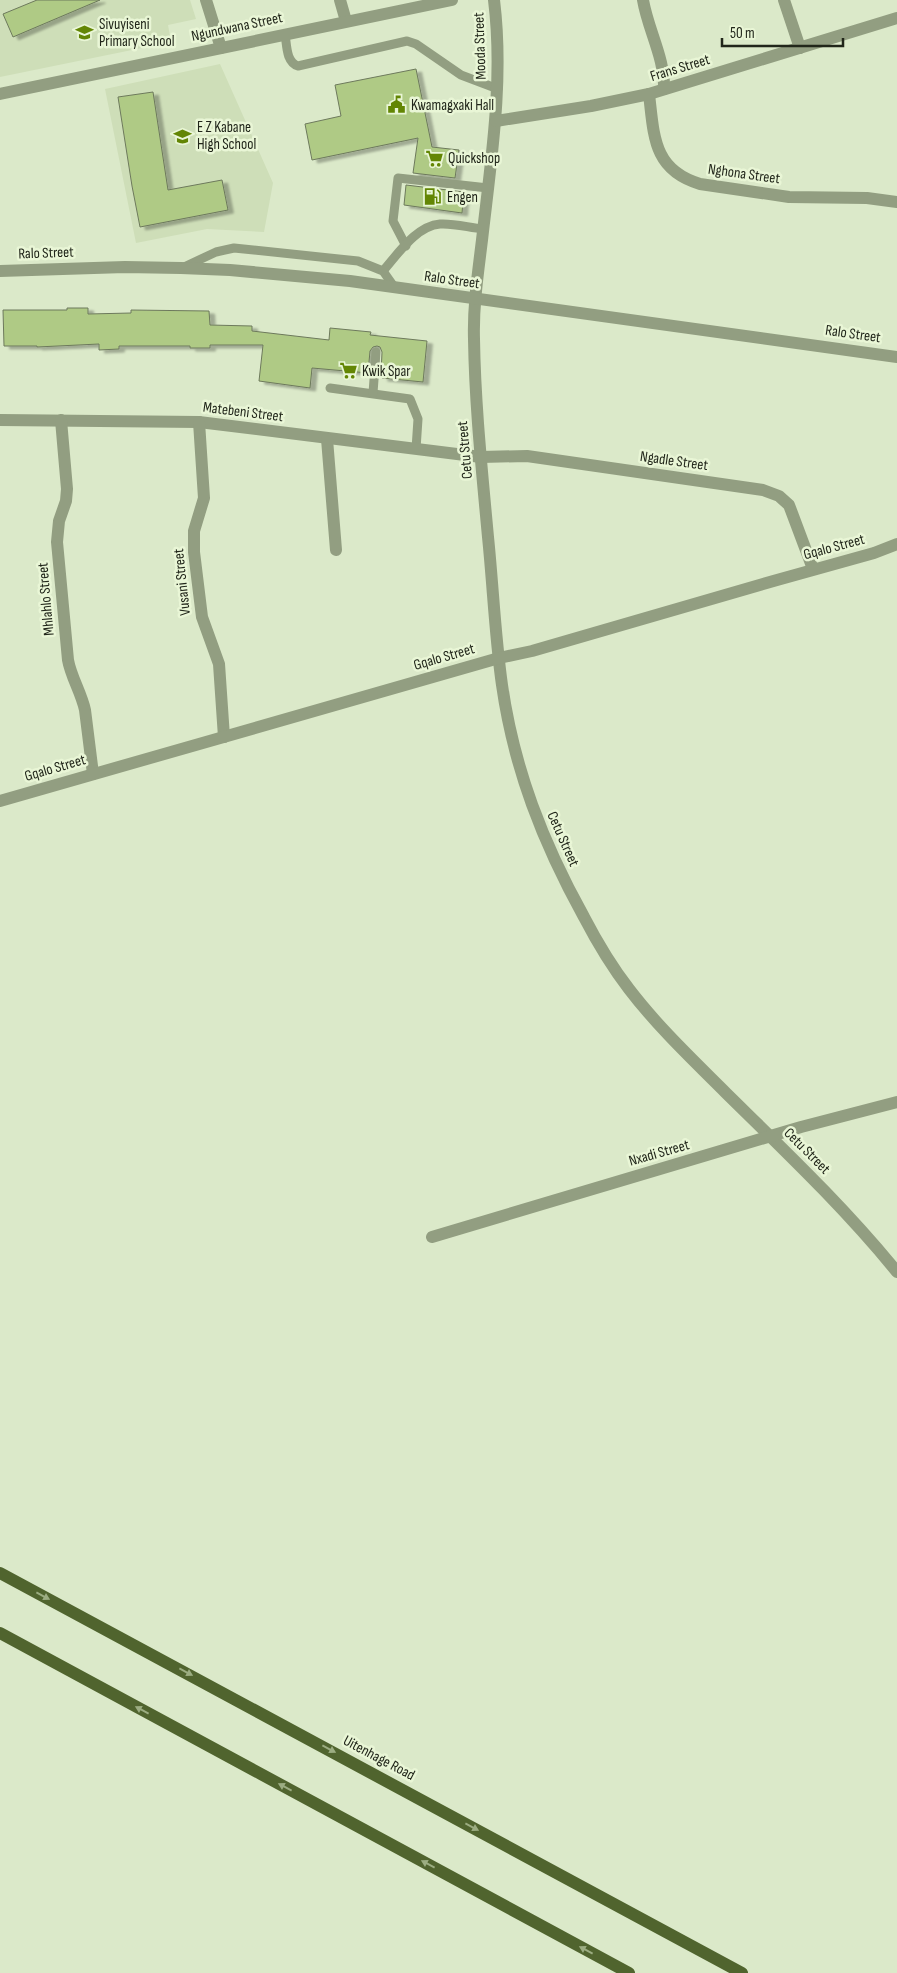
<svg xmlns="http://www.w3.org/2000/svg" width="897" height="1973" font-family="'Sofia Sans Condensed',sans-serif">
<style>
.built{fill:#cedeb8}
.building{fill:#afca85;stroke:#6d795c;filter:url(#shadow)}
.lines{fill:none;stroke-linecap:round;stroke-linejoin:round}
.service{stroke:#929e81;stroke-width:9}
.minor{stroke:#929e81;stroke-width:12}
.tertiary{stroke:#929e81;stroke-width:12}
.primary{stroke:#50642e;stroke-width:12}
.oneway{fill:#9cad82}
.labels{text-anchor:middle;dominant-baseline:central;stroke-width:5;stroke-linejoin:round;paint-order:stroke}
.poi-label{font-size:15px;fill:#21261a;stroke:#e9f6d6;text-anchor:start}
.street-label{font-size:15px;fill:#21261a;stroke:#e9f6d6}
</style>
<defs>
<filter id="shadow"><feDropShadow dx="5.5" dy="3" stdDeviation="1" flood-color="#0004"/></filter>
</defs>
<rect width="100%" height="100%" fill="#dbe9c9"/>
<!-- built -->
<g class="built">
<path d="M0,0H190L196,19L168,25L171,42L0,77Z"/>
<path d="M220,64L273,183L264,232L207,229L136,243L105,89Z"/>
</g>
<!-- building -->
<g class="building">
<path d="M37,0H100L13,37L3,14Z"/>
<path d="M416,69L432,147L459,150L455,178L413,173L418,138L312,160L305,124L341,116L335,85Z"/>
<path d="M153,92L168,190L222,180L228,210L140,227L132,186L118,97Z"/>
<path d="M406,185L464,192L462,213L404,205Z"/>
<path d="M67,308H88V314L131,313V310L209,311L210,325L252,326V331L329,340L330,328L371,332L370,335L427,341L423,382L382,378L383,374H381L382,352L380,347L377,346L373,347L370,351L368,373L312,368L310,388L259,381L263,345H210V348H190V346H119V349L99,350V344L37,347V346H4L3,310H67Z"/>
</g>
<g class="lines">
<!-- service -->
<g class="service">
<path d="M285,34C287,46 286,62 298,66L407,41L416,44L461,75L498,89"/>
<path d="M406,246L393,221L398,178L488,188"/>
<path d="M184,267L216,252L234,248L358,261L383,271L395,288"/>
<path d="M383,271C398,254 416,226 440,224C454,223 470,228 483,229"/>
<path d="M330,388L410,399L418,419L416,449"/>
<path d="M373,393L376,352"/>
</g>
<!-- minor -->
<g class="minor">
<path d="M206,0L221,48"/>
<path d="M340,0L346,21"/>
<path d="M494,0C504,80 491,160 482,240C478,273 473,306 474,339C475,405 482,471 488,537C493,586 495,636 502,685C514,769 543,843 584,917C597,942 612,967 629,989C658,1027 693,1060 726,1093C785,1151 845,1208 897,1272"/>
<path d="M643,0C648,30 665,58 664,89"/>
<path d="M784,0L800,48"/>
<path d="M0,94L452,0"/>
<path d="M649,94C654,136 653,170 700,184L789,197L867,198L897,202"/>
<path d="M496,121L591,106L649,94L897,18"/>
<path d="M0,420L199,422L481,457L527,456L763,490L779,496L789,505L813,569"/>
<path d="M61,420L67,489L66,501L59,521L57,542L68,660C71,677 81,692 85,710L93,774"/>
<path d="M199,422L204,498L194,531V552L202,617L219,664L224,737"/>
<path d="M327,439L336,550"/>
<path d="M0,801L499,658L532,651L777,580L874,553L897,544"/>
<path d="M432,1237L801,1127L897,1102"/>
</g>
<!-- tertiary -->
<path class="tertiary" d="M0,271L125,267L181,268L230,270L350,281L897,357"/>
<!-- primary -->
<g class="primary">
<path d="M0,1573L742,1973"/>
<path d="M0,1633L629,1973"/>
</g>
</g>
<!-- one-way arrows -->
<defs><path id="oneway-solid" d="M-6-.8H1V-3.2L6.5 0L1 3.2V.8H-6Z" transform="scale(1.25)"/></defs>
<g class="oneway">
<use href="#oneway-solid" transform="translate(43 1596) rotate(28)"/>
<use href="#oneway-solid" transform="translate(186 1672) rotate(28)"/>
<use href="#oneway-solid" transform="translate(142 1710) rotate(-152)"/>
<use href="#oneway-solid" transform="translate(329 1749) rotate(28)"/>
<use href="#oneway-solid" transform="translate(285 1787) rotate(-152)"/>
<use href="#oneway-solid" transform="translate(472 1827) rotate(28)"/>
<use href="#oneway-solid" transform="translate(428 1864) rotate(-152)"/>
<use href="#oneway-solid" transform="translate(586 1950) rotate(-152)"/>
</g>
<!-- icons -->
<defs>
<symbol id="school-bare" viewBox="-9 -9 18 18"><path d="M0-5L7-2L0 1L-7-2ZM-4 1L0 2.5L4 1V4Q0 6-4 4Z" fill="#638604" stroke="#e9f6d6" stroke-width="2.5" paint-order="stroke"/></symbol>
<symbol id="civic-bare" viewBox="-9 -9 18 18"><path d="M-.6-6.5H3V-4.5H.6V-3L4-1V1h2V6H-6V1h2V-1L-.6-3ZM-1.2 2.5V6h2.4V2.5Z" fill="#638604" stroke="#e9f6d6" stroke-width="2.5" paint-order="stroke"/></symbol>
<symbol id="supermarket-bare" viewBox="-9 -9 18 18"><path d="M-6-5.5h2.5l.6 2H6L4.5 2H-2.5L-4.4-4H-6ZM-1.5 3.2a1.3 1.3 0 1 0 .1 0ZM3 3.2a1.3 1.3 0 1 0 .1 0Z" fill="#638604" stroke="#e9f6d6" stroke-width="2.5" paint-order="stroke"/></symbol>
<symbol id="fuel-bare" viewBox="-9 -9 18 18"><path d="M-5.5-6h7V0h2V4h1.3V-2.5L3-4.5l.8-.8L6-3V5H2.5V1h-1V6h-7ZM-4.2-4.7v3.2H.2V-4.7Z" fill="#638604" stroke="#e9f6d6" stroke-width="2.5" paint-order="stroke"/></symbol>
</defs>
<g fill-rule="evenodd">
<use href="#school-bare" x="72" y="20" width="25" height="25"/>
<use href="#civic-bare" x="384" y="92" width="25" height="25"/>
<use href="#school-bare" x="170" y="124" width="25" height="25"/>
<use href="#supermarket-bare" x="422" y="146" width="25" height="25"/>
<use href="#fuel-bare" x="420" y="184" width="25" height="25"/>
<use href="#supermarket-bare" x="336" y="358" width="25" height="25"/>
</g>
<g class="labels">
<!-- poi labels -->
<g class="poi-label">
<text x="99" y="24">Sivuyiseni<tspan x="99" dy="17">Primary School</tspan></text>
<text x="411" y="105">Kwamagxaki Hall</text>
<text x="197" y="127">E Z Kabane<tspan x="197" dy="17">High School</tspan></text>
<text x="448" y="158">Quickshop</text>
<text x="447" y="197">Engen</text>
<text x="362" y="371">Kwik Spar</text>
</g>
<!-- street labels -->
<g class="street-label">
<text transform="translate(237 27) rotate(-12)">Ngundwana Street</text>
<text transform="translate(480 46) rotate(-92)">Mooda Street</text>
<text transform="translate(680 68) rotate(-17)">Frans Street</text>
<text transform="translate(744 174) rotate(8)">Nghona Street</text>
<text transform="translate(46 253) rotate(-2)">Ralo Street</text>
<text transform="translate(452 280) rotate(8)">Ralo Street</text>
<text transform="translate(853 334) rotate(8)">Ralo Street</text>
<text transform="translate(243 412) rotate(7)">Matebeni Street</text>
<text transform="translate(465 450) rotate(-95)">Cetu Street</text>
<text transform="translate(674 461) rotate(8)">Ngadle Street</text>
<text transform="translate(834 547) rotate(-15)">Gqalo Street</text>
<text transform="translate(182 582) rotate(-96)">Vusani Street</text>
<text transform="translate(46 599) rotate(-95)">Mhlahlo Street</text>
<text transform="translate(444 657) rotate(-16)">Gqalo Street</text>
<text transform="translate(55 768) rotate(-16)">Gqalo Street</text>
<text transform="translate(563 839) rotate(66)">Cetu Street</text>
<text transform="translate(807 1151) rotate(45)">Cetu Street</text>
<text transform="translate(659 1153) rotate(-16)">Nxadi Street</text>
<text transform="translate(379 1758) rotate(28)">Uitenhage Road</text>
</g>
</g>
<!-- scale -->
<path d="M722 38v8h121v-8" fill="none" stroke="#21261a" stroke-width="2.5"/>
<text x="730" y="38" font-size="15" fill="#21261a" stroke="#e9f6d6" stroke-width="4" paint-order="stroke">50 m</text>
</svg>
